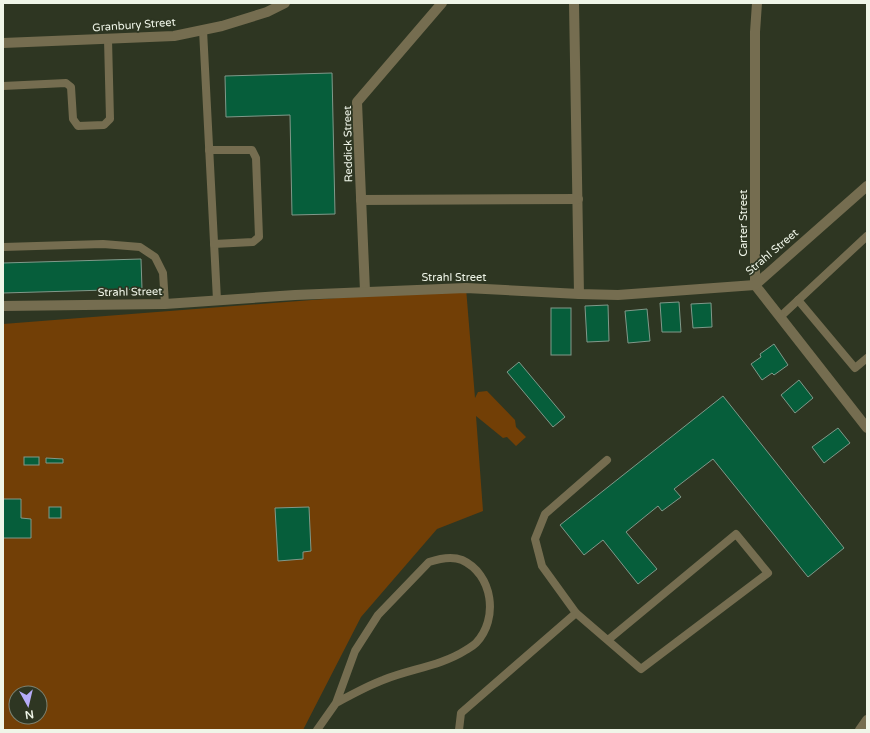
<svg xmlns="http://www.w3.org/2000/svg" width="870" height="733" font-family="'Varela Round',sans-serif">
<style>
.green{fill:#723f06;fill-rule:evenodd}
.building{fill:#065e3b;stroke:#80998a}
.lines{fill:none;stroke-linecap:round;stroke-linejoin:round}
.service{stroke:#756d50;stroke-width:8}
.minor{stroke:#756d50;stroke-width:10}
.labels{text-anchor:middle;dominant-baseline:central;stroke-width:3.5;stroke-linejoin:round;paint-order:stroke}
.street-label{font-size:11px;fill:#eff5e8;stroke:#2e3622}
</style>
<rect width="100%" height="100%" fill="#2e3622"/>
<!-- green -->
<path class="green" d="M466,288L475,398L478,392L487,391L515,420L516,427L526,437L516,446L507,437L503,438L476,416L483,511L437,529L361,617L303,730H3V324ZM16,693H40V717H16Z"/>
<!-- building -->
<g class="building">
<path d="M332,73L335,214L292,215L290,115L226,117L225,76Z"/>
<path d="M141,259L142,289L3,293V263Z"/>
<path d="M679,302L681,332H662L660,303Z"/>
<path d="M711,303L712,327L693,328L691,304Z"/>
<path d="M608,305L609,341L587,342L585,306Z"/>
<rect x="551" y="308" width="20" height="47"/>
<path d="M647,309L650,341L628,343L625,311Z"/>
<path d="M774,344L788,365L774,375L772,373L762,380L751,364L761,357L760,354Z"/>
<path d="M519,362L565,417L553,427L507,372Z"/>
<path d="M799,380L813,398L795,413L781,395Z"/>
<path d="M723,396L844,548L808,577L713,459L674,489L681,497L662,511L658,506L626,532L657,569L638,584L603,540L584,555L560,525Z"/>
<path d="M838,428L850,443L824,463L812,447Z"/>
<rect x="24" y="457" width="15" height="8"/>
<path d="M46,458L63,459V463H46Z"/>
<path d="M3,499H21V518L31,519V538H3Z"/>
<rect x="49" y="507" width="12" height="11"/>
<path d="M309,507L311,551L303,552V559L278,561L275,508Z"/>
</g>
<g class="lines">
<!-- service -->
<g class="service">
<path d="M203,30L217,300"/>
<path d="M3,86L66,83L71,87L73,119L78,126L104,125L110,119L108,39"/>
<path d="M209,150H252L256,158L259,237L253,242L214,244"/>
<path d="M3,247L103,244L140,247L155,257L163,273L165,304"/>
<path d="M798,300L855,368L867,358"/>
<path d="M780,317L867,236"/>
<path d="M576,613L542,566L535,539L545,514L607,460"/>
<path d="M317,730L336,703L355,651L378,615L429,562C438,559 452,556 462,560C493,574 499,619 476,643C473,646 469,648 466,650C441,666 410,669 383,680C367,686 351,695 336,703"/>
<path d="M459,730L461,713L576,613L641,669L768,573L736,534L608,640"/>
</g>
<!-- minor -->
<g class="minor">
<path d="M574,3L579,294"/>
<path d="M757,3L755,32V285L867,428"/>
<path d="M3,43L174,36L222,26L267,12L285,3"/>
<path d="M361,200L578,199"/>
<path d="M365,291L357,102L442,3"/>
<path d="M3,306L165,304L295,295L466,288L579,294L618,295L755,285L867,186"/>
<path d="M860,730L867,720"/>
</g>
</g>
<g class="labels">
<!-- street labels -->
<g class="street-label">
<text transform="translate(134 25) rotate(-4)">Granbury Street</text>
<text transform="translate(348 144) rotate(-91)">Reddick Street</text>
<text transform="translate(743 223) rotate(-90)">Carter Street</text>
<text transform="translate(772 252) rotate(-40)">Strahl Street</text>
<text x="454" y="277">Strahl Street</text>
<text transform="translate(130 292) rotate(-1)">Strahl Street</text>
</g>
</g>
<!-- border -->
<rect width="870" height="733" fill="none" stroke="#eff5e8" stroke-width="8"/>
<!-- north arrow -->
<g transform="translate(28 705) rotate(172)"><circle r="19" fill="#2e3622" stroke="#7b8271"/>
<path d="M0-3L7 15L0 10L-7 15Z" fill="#b6acf8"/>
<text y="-6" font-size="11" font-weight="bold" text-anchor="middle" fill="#eff5e8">N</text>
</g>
</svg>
